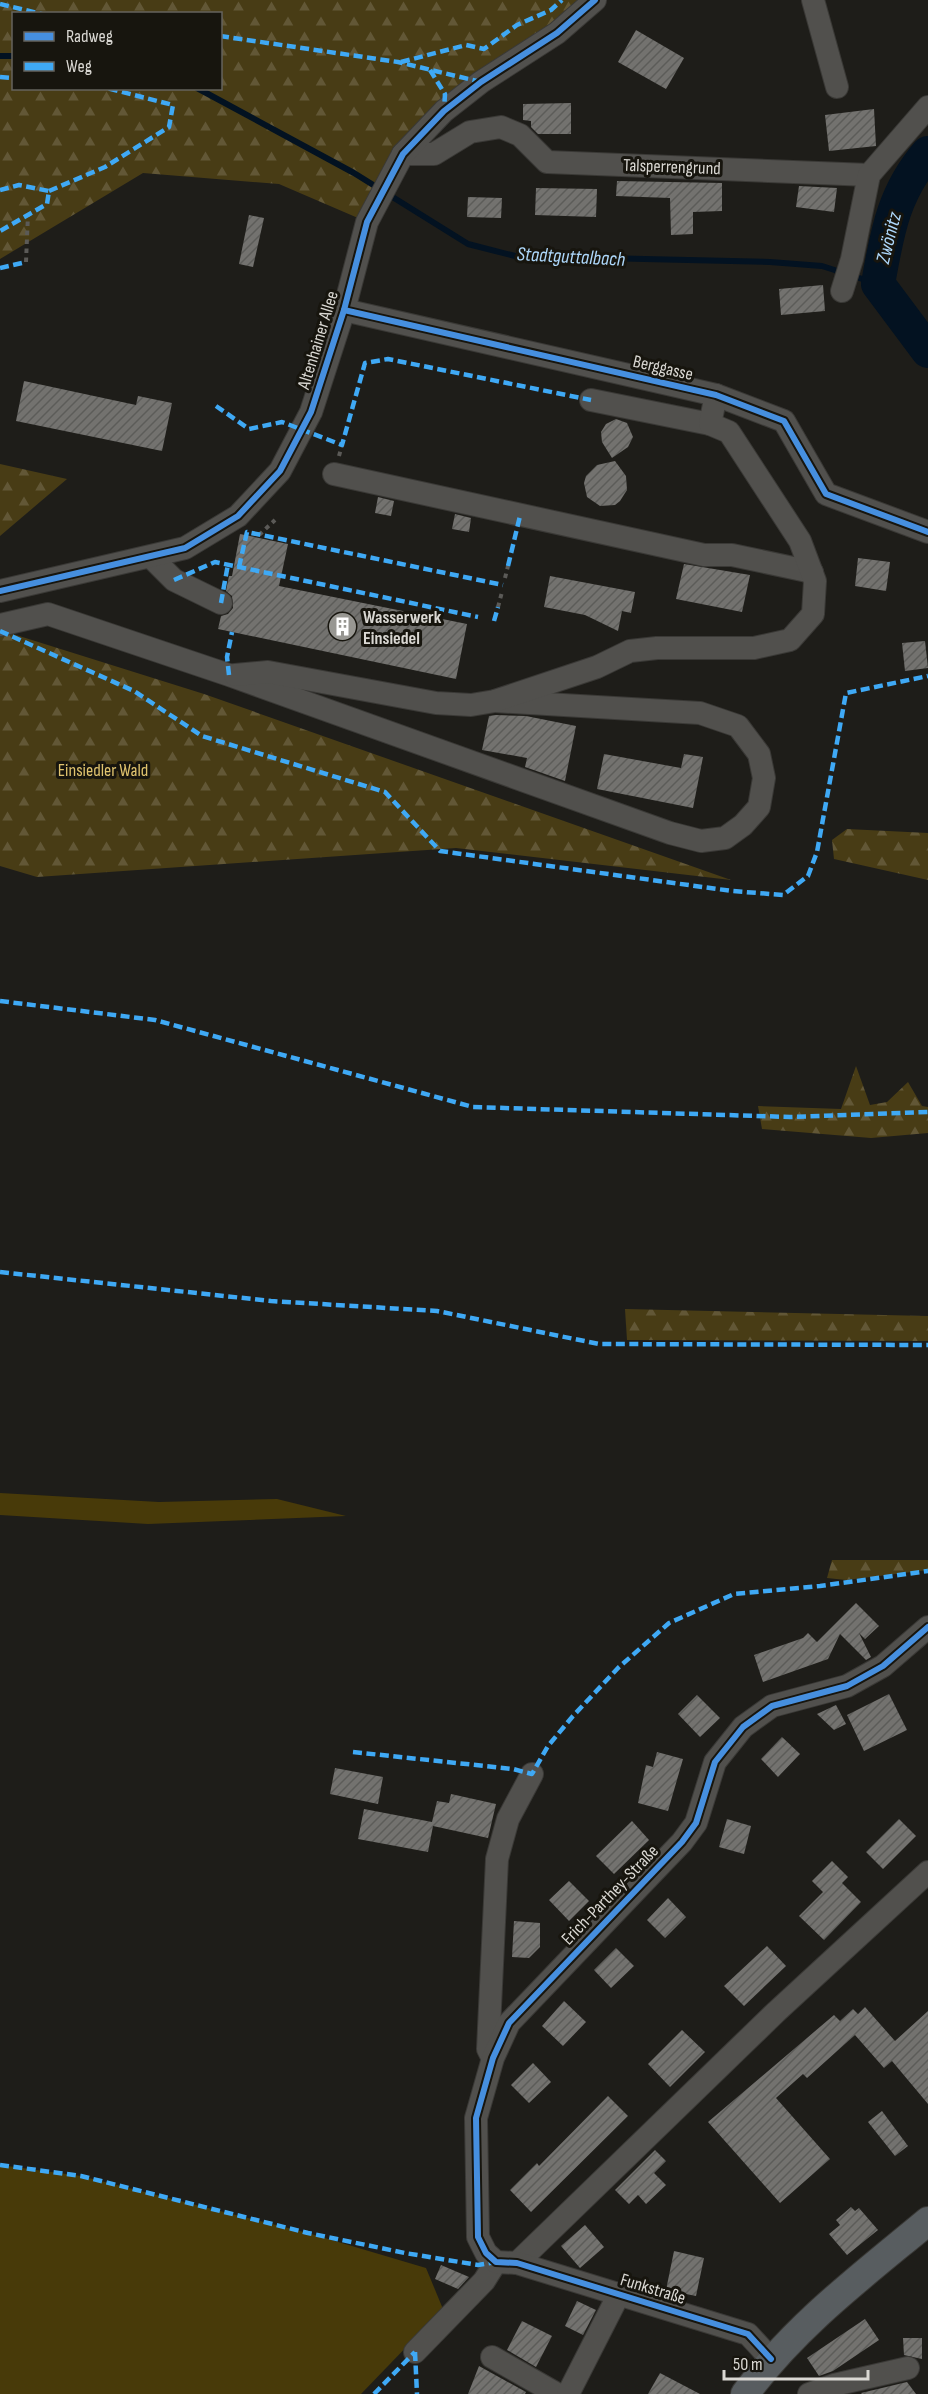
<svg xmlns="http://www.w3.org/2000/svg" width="928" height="2394" font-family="'Sofia Sans Condensed',sans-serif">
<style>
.green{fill:#483a09}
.forest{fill:url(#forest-firs);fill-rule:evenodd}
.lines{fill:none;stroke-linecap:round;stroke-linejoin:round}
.stream{stroke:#031221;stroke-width:6}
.river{stroke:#031221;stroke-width:34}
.building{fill:url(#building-hatch)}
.minor-casing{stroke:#3a3936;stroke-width:24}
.major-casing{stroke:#3a3936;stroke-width:30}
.path{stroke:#5b5a57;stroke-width:4;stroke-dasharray:4.5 4.5;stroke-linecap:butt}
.minor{stroke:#51504d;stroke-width:22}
.major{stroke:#585d60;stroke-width:28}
.quiet{stroke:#3fa9f5;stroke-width:4.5;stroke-dasharray:9 4.5;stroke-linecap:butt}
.cycleway-casing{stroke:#17150e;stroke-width:10}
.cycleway{stroke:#468fdf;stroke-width:6}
.labels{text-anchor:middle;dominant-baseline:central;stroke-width:6;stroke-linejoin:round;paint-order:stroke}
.street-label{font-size:18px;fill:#dad8d3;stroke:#17150e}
.poi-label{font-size:18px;font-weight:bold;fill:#dad8d3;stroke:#17150e;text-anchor:start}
.park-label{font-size:18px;fill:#e0c36e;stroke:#17150e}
.water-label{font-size:20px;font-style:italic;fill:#add7fa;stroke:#17150e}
</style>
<defs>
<pattern id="forest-firs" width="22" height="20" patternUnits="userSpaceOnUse" patternTransform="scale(1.5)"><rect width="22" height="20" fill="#483c15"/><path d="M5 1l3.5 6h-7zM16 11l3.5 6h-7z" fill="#625736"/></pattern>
<pattern id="building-hatch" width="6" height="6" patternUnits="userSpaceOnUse" patternTransform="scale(1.5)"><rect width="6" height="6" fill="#73726f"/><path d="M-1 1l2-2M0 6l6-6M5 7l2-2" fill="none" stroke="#5c5c59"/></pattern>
</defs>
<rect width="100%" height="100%" fill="#1e1d19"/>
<!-- green -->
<g class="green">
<path d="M0,1493L159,1502L277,1499L346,1516L148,1524L0,1515Z"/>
<path d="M0,2165L81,2176L308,2233L426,2268L443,2309L361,2394H0Z"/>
</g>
<!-- forest -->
<g class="forest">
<path d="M0,0H588L483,78L358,218L279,184L143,173L0,259ZM14,14H220V88H14Z"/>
<path d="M0,464L67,479L0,536Z"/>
<path d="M0,630L204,694L731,880L456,848L37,877L0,866Z"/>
<path d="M847,829L928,833V880L834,859L832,840Z"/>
<path d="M856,1066L870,1105L887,1102L908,1082L922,1106L928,1107V1133L871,1138L762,1129L758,1106L841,1109Z"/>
<path d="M625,1309L928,1316V1341L627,1340Z"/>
<path d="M832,1560H928V1570L846,1580L827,1578Z"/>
</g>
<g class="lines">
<!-- stream -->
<g class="stream">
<path d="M0,56H14"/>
<path d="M197,88L354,173L468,244L515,256L770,262L822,266L878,284"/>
</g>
<!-- river -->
<path class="river" d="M928,153C893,193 887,234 878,284L928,351"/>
</g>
<!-- building -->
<g class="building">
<path d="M636,30L684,58L666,89L618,62Z"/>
<path d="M571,103V134H538L531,127V121L523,120V104Z"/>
<path d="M874,109L876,146L829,151L825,115Z"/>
<path d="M617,181L722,183V211L693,212V234L671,235L670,198L616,196Z"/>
<path d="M799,186L837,188L834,212L796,207Z"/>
<path d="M536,188L597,189L596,217L535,215Z"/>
<path d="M468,197L502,198L501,218L467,217Z"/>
<path d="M249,215L264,218L253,267L239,264Z"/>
<path d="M823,285L825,311L781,315L779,289Z"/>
<path d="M24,381L136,405L138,396L172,403L162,451L16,421Z"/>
<path d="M616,419L627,423L633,437L628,447L612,458L602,442L601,432L606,424Z"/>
<path d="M615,461L626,476L627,490L620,501L615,505L600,506L587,497L584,483L586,476L597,465Z"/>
<path d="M378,497L394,501L391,516L375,513Z"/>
<path d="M455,514L471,518L469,532L452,529Z"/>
<path d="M240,534L288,544L279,586L467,624L456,679L218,629L221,616L228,614L233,608L232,596L226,591L229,576H232Z"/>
<path d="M858,558L890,562L886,591L855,586Z"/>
<path d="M684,564L750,575L742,612L676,599Z"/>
<path d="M550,576L635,592L631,613L622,611L618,631L585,615L544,607Z"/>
<path d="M925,641L928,668L905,671L902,643Z"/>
<path d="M496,715L526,716L576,726L565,781L525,767L527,758L482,750L489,716Z"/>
<path d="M604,754L681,768L684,754L703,757L693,808L597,789Z"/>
<path d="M856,1603L879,1626L865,1639L859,1633L871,1657L866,1660L840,1634L828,1659L763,1682L754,1655L803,1638L808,1633L817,1642Z"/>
<path d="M889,1694L907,1730L864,1751L847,1715Z"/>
<path d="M697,1695L720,1718L700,1737L678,1714Z"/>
<path d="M836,1705L846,1724L834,1730L817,1714Z"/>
<path d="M782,1737L800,1754L778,1777L761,1759Z"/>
<path d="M657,1752L683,1759L668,1811L638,1803L646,1765L653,1767Z"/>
<path d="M335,1768L383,1777L378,1804L330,1794Z"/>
<path d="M451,1794L496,1804L488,1838L433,1826L428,1852L358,1839L364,1809L432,1822L437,1801L449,1803Z"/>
<path d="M727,1819L751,1826L744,1854L719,1847Z"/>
<path d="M899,1819L916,1836L883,1869L866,1852Z"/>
<path d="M632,1821L649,1840L614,1874L596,1856Z"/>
<path d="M832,1861L848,1877L842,1883L861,1902L824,1940L799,1916L823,1892L812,1881Z"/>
<path d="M569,1881L589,1901L569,1921L549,1900Z"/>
<path d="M668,1898L686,1917L665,1938L647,1920Z"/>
<path d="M514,1921L540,1923V1947L529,1958L512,1957Z"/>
<path d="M767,1946L786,1966L744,2006L724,1986Z"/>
<path d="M616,1948L634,1966L611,1988L594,1970Z"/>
<path d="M564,2001L586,2022L563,2046L542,2026Z"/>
<path d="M865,2007L895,2041L928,2011V2104L892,2061L884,2068L855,2035L807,2078L803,2074L776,2098L830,2159L780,2203L708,2122L834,2015L840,2021L853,2009L858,2014Z"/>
<path d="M682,2030L705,2052L670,2087L648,2064Z"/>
<path d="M533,2063L551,2082L529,2103L511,2085Z"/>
<path d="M608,2096L628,2116L531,2212L510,2190L537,2163L539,2166Z"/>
<path d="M882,2111L908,2146L895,2156L868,2122Z"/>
<path d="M655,2150L666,2161L654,2173L666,2185L646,2204L638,2195L629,2204L615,2190Z"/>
<path d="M851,2207L855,2211L859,2208L878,2230L847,2255L829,2234L840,2225L836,2220Z"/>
<path d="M585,2225L604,2247L580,2268L561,2246Z"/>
<path d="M674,2251L704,2258L696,2296L666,2290Z"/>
<path d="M441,2265L469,2277L458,2289L435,2279Z"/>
<path d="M577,2301L596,2310L583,2335L565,2326Z"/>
<path d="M865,2319L879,2340L833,2371L819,2376L807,2358Z"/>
<path d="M522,2321L552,2336L536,2367L507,2350Z"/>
<path d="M903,2338H922V2359L904,2355Z"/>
<path d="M479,2366L526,2392L525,2394H468Z"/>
<path d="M660,2373L700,2394H648Z"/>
<path d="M907,2382L916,2394H862L861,2393Z"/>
</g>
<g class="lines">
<defs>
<g id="minor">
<path d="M813,0L837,87"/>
<path d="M403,154H434L470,132L501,127L520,135L547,162L869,175"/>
<path d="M842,291L852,259L869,175L928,107"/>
<path d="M344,310L716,395L784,421L826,494L928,532"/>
<path d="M591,400L710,424"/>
<path d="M334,474L704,555H732L812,572"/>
<path d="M151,557L174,580L221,603"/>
<path d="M0,591L185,548L238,516L280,471L311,412L344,310L367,222L403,154L444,111L481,82L557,33L595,0"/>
<path d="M0,625L48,614L229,675L670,833L701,841L725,838L743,825L759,807L764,778L759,754L738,726L700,713L495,701"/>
<path d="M235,675L268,672L436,703L471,705L495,701L597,667L630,651L657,648H754L790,640L813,614L815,581L800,541L729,432L710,424L716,395"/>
<path d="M492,2057L488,2049L497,1859L508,1819L532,1774"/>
<path d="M517,2263L776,2012L928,1872"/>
<path d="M415,2352L484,2281L496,2262"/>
<path d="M492,2357L557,2394"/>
<path d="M771,2359L748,2334L517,2263L496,2262L486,2253L478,2237L476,2118L493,2058L509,2023L682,1842L696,1823L715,1762L743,1727L772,1706L847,1686L883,1666L928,1627"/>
<path d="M568,2394L619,2294"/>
<path d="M809,2394L834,2385L908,2368"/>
</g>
<path id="major" d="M745,2394C796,2325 863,2275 928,2221"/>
</defs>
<!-- minor casing -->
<use href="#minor" class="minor-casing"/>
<!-- major casing -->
<use href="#major" class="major-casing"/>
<!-- path -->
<g class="path">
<path d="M26,262L28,214"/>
<path d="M339,456L342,445"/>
<path d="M259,535L275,520"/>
<path d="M505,578L508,566"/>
<path d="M498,607L502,592"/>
</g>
<!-- minor -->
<use href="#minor" class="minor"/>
<!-- major -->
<use href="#major" class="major"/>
<!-- quiet -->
<g class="quiet">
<path d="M0,4L42,14"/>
<path d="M220,36L398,62L481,82"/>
<path d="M401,62L466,45L484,49L517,25L551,10L562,0"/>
<path d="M430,70L445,94L444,111"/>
<path d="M0,77L14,78"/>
<path d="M0,190L19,185L49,191L47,204L0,231"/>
<path d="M49,191L105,167L169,127L173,105L107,88"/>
<path d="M0,268L26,262"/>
<path d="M216,406L249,429L282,422L342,445L365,363L388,359L591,400"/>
<path d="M508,566L520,516"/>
<path d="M239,567L247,532L503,585"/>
<path d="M174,580L215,562L478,617"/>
<path d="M221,603L228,564"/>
<path d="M494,621L498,607"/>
<path d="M0,631L134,691L202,736L385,792L440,851L732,891L783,895L808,876L817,852L846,693L928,676"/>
<path d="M229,675L227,657L232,632"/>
<path d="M0,1001L155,1020L473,1107L790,1117L928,1112"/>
<path d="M0,1272L271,1301L437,1311L599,1344L928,1345"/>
<path d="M353,1752L513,1769L532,1774L548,1746L573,1716L618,1668L669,1623L734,1594L820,1586L928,1571"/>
<path d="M0,2165L81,2176L308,2233L405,2253L478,2265L496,2262"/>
<path d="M415,2352L417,2394"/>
<path d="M374,2394L415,2352"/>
</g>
<defs>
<g id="cycleway">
<path d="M344,310L716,395L784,421L826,494L928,532"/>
<path d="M0,591L185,548L238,516L280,471L311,412L344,310L367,222L403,154L444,111L481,82L557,33L595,0"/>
<path d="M771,2359L748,2334L517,2263L496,2262L486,2253L478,2237L476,2118L493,2058L509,2023L682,1842L696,1823L715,1762L743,1727L772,1706L847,1686L883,1666L928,1627"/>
</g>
</defs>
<!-- cycleway casing -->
<use href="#cycleway" class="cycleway-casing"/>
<!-- cycleway -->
<use href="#cycleway" class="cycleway"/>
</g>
<!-- icons -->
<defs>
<symbol id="building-disc" viewBox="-11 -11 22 22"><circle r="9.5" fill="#989792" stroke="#17150e"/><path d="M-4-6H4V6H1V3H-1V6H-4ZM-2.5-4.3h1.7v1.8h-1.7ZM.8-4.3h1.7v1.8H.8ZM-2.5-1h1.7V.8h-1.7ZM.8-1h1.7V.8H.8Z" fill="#fff"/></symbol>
</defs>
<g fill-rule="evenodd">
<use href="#building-disc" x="326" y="610" width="33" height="33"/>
</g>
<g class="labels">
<!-- street labels -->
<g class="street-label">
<text transform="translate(672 167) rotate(2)">Talsperrengrund</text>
<text transform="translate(318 340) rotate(-73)">Altenhainer Allee</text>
<text transform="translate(663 368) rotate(13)">Berggasse</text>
<text transform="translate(610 1895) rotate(-46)">Erich-Parthey-Straße</text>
<text transform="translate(653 2289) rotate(17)">Funkstraße</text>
</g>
<!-- poi labels -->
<g class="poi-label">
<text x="363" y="617">Wasserwerk<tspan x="363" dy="21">Einsiedel</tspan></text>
</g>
<!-- park labels -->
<g class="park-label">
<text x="103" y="770">Einsiedler Wald</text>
</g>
<!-- water labels -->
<g class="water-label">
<text transform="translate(889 238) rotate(-76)">Zwönitz</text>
<text transform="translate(571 257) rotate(3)">Stadtguttalbach</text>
</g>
</g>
<!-- legend -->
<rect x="12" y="12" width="210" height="78" fill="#17150e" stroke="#65635d" stroke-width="1.5"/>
<rect x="24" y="32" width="30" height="9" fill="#468fdf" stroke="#65635d" stroke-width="1.5"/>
<text x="66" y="42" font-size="18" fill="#dad8d3">Radweg</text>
<rect x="24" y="62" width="30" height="9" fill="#3fa9f5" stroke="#65635d" stroke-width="1.5"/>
<text x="66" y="72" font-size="18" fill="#dad8d3">Weg</text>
<!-- scale -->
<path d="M724 2370v9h144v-9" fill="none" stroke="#dad8d3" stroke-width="3"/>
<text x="733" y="2370" font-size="18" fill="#dad8d3" stroke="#17150e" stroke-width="4.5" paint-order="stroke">50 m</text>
</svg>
